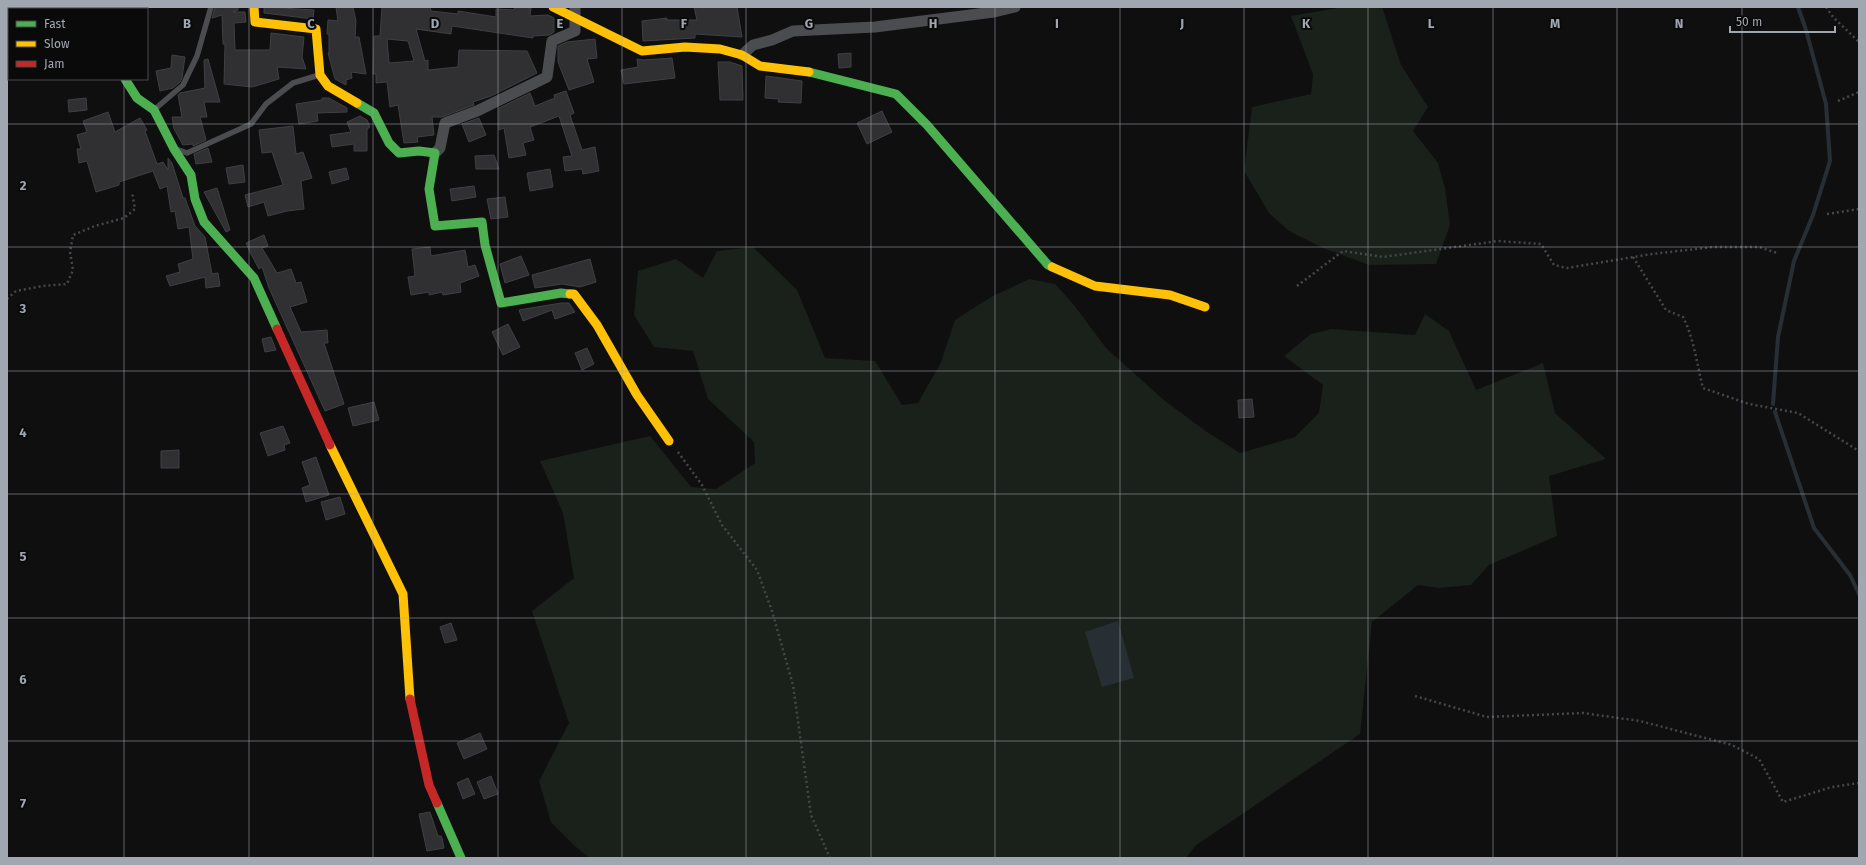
<svg xmlns="http://www.w3.org/2000/svg" width="1866" height="865" font-family="'Fira Sans',sans-serif">
<style>
.green{fill:#1a201a}
.water{fill:#272f34}
.lines{fill:none;stroke-linecap:round;stroke-linejoin:round}
.stream{stroke:#272f34;stroke-width:4}
.building{fill:#303032;stroke:#3f4044;fill-rule:evenodd}
.path{stroke:#45474a;stroke-width:2.5;stroke-dasharray:2 3;stroke-linecap:butt}
.lane{stroke:#4a4c4f;stroke-width:5.5}
.street{stroke:#4a4c4f;stroke-width:11}
.fast{stroke:#4caf50;stroke-width:9}
.slow{stroke:#ffc107;stroke-width:9}
.jam{stroke:#c62828;stroke-width:9}
.grid{fill:none;stroke:#a1a7b1;stroke-width:1;stroke-opacity:0.55}
.grid-label{font-size:13px;text-anchor:middle;font-weight:bold;fill:#a1a7b1;stroke:#0a0a0b;stroke-width:4;stroke-linejoin:round;paint-order:stroke}
</style>
<rect width="100%" height="100%" fill="#0f0f10"/>
<!-- green -->
<g class="green">
<path d="M1344,7H1382L1401,65L1428,107L1413,131L1438,163L1445,188L1450,225L1436,264L1369,265L1323,248L1289,231L1269,213L1244,171L1252,107L1311,94L1313,74L1291,16Z"/>
<path d="M753,247L797,290L825,358L875,361L902,405L918,403L941,362L955,320L991,297L1029,279L1055,284L1074,305L1106,348L1165,401L1207,432L1240,453L1295,437L1319,413L1323,385L1284,356L1311,334L1331,329L1415,335L1425,314L1449,331L1476,390L1543,363L1555,413L1606,459L1549,476L1557,536L1489,565L1471,585L1439,588L1418,585L1372,622L1360,734L1195,846L1186,858H590L576,847L551,822L539,781L569,723L532,611L574,578L563,513L540,461L650,436L691,487L716,489L755,463L754,442L708,399L693,351L654,347L634,315L638,271L676,259L703,278L717,251Z"/>
</g>
<!-- water -->
<path class="water" d="M1118,621L1134,678L1102,687L1085,632Z"/>
<g class="lines">
<!-- stream -->
<g class="stream">
<path d="M1773,404L1778,337L1794,261L1813,215L1830,161L1826,104L1806,30L1798,7"/>
<path d="M1775,412L1814,528L1850,575L1859,594"/>
</g>
</g>
<!-- building -->
<g class="building">
<path d="M215,7H238V10L233,12H245L246,22L234,23L235,50H270L271,33L304,37L302,57L306,69L277,67L279,79L252,87L224,84L225,44H223L222,15L212,18Z"/>
<path d="M264,7L314,10L313,19L264,13Z"/>
<path d="M336,7H353L356,21L355,37H359L366,74L351,72L352,78L346,80V85L335,79L328,53H329V34H327L328,20L338,21Z"/>
<path d="M382,7H430L431,11L458,14V11L496,17V9L514,10L515,7L531,8L530,16L548,15L554,18V32L549,35L533,36V38L452,26L451,34L416,29L425,61L428,60V70L458,67L459,50L527,51L537,73L491,96L473,102L474,105L442,117H432L434,135L417,137L418,142L404,143L398,105L390,107L387,82L376,83V74H373L374,36H380ZM387,39L408,41L414,61L389,63Z"/>
<path d="M694,7H737L742,37L695,34V38L643,41L642,21L667,18V20H697Z"/>
<path d="M595,39L597,58L587,59L594,82L569,90L558,62V46L567,42Z"/>
<path d="M851,53V67L839,68L838,54Z"/>
<path d="M172,55L185,57L182,78L180,82L173,88L160,91L156,71L171,68Z"/>
<path d="M672,58L675,78L624,84L621,70L638,67L637,59L643,60Z"/>
<path d="M208,59L220,102H204L207,117H200L206,140L193,146V144L183,145L174,129L172,117H182L178,95L180,93L205,88L204,60Z"/>
<path d="M718,62H730L742,66L743,100H720Z"/>
<path d="M766,76L802,81L801,103L778,102L779,99L765,98Z"/>
<path d="M566,91L574,113L570,115L582,150L595,147L599,171L583,174L582,169L565,171L563,157L572,156L559,116L530,127L534,140L523,143L526,155L509,158L504,128L499,130V108L530,93L535,106L555,98L554,95Z"/>
<path d="M86,98L87,110L69,112L68,100Z"/>
<path d="M322,98H329L347,108V112L317,113L318,121L299,124L296,104L322,100Z"/>
<path d="M882,111L892,132L867,144L857,123Z"/>
<path d="M108,112L115,132L140,118L147,130L145,131L157,164L163,162L168,170V158L172,163L183,198H185L195,226L205,237L212,274L218,273L220,286L206,288L205,277L170,286L166,276L180,272L178,264L193,259L189,227L178,229L175,211L171,212L167,186L160,189L153,171L119,182V185L96,192L87,161L79,163L77,149H81L77,135L87,132L83,121Z"/>
<path d="M360,116L367,120L370,127L367,129V151H354V144L332,147L330,135L351,132L347,122Z"/>
<path d="M479,118L486,135L469,142L462,124Z"/>
<path d="M293,126L296,154L303,152L312,178L301,181L304,209L287,211L268,216L264,202L248,207L245,195L283,185L272,152L262,153L259,130Z"/>
<path d="M208,148L212,162L196,164L194,154Z"/>
<path d="M494,155L499,169H476L475,156Z"/>
<path d="M243,165L245,182L229,184L226,168Z"/>
<path d="M346,168L349,179L332,184L329,172Z"/>
<path d="M550,169L553,187L530,191L527,173Z"/>
<path d="M474,186L476,197L452,201L450,189Z"/>
<path d="M217,188L230,230L226,232L204,192Z"/>
<path d="M505,197L508,217L491,219L487,199Z"/>
<path d="M264,235L268,246L262,248L277,273L291,269L296,283L301,282L307,302L290,307L301,332L327,330L328,343H324L344,404L325,411L269,288L262,267L259,269L251,254L246,243Z"/>
<path d="M430,247L431,256L465,250L468,267L475,265L479,276L460,283L461,292L443,295L442,292L429,295V292L411,295L408,277L415,276L412,249Z"/>
<path d="M521,256L529,275L505,283L500,264Z"/>
<path d="M590,259L596,282L580,287L562,284L535,288L532,275Z"/>
<path d="M561,303H569L575,312L555,319L552,310L523,321L519,310Z"/>
<path d="M508,324L520,347L503,355L492,332Z"/>
<path d="M271,337L276,350L265,352L262,339Z"/>
<path d="M587,348L594,364L582,370L575,353Z"/>
<path d="M1252,399L1254,417L1239,418L1238,400Z"/>
<path d="M374,402L379,420L353,426L348,408Z"/>
<path d="M283,426L290,443L284,445L285,450L268,456L260,433Z"/>
<path d="M179,450V468H161V451Z"/>
<path d="M316,457L329,495L306,502L302,488L310,485L302,462Z"/>
<path d="M340,497L345,514L326,520L321,502Z"/>
<path d="M451,623L457,640L445,643L440,627Z"/>
<path d="M480,733L487,749L464,759L457,743Z"/>
<path d="M491,776L498,794L484,799L477,782Z"/>
<path d="M468,778L475,794L463,799L457,783Z"/>
<path d="M430,812L438,836H441L442,838L444,848L427,851L419,814Z"/>
</g>
<g class="lines">
<!-- path -->
<g class="path">
<path d="M1826,7L1833,17L1859,42"/>
<path d="M1838,101L1859,92"/>
<path d="M1827,214L1859,209"/>
<path d="M1633,257L1666,310L1683,317C1694,338 1697,365 1703,388L1749,404L1798,413L1859,451"/>
<path d="M1297,286L1343,251L1383,257L1498,241L1541,244L1554,265L1567,268L1652,254L1713,247H1759L1777,253"/>
<path d="M7,299L16,291L43,286L67,284L73,270L70,252L73,235L95,226L124,218L135,209L132,192"/>
<path d="M678,452L702,485L722,525L757,570L772,611L793,685L811,815L830,858"/>
<path d="M1415,696L1487,717L1583,713L1640,721L1732,745L1759,759L1783,802L1832,787L1859,783"/>
</g>
<!-- lane -->
<g class="lane">
<path d="M155,109L183,85L197,56L211,7"/>
<path d="M179,150L187,153L251,124L266,104L293,83L319,75"/>
</g>
<!-- street -->
<g class="street">
<path d="M742,55L753,45L772,40L793,31L875,27L994,12L1015,7"/>
<path d="M435,153L440,148L445,123L477,111L547,77L552,41L575,31V7"/>
</g>
<!-- fast -->
<g class="fast">
<path d="M809,72L896,94L927,125L1048,265L1052,267"/>
<path d="M125,79L137,98L154,110L174,149L191,175L195,199L204,222L254,278L277,329"/>
<path d="M357,103L374,113L389,143L399,153L419,151L435,153L429,189L435,226L482,222L485,245L501,303L561,293L570,294"/>
<path d="M437,803L461,858"/>
</g>
<!-- slow -->
<g class="slow">
<path d="M254,7L255,22L316,29L320,75L328,86L357,103"/>
<path d="M553,7L642,51L685,47L720,49L742,55L760,66L809,72"/>
<path d="M1052,267L1095,286L1170,295L1205,307"/>
<path d="M570,294H574L597,325L637,395L669,441"/>
<path d="M330,445L403,594L410,699"/>
</g>
<!-- jam -->
<g class="jam">
<path d="M102,7V9"/>
<path d="M277,329L330,445"/>
<path d="M410,699L429,785L437,803"/>
</g>
</g>
<!-- grid -->
<path class="grid" d="M124,7V9M249,7V858M373,7V858M498,7V858M622,7V858M746,7V858M871,7V858M995,7V858M1120,7V858M1244,7V858M1368,7V858M1493,7V858M1617,7V858M1742,7V858M124,79V858M7,124H1859M7,247H1859M7,371H1859M7,494H1859M7,618H1859M7,741H1859"/>
<g class="grid-label">
<text x="187" y="28">B</text>
<text x="311" y="28">C</text>
<text x="435" y="28">D</text>
<text x="560" y="28">E</text>
<text x="684" y="28">F</text>
<text x="809" y="28">G</text>
<text x="933" y="28">H</text>
<text x="1057" y="28">I</text>
<text x="1182" y="28">J</text>
<text x="1306" y="28">K</text>
<text x="1431" y="28">L</text>
<text x="1555" y="28">M</text>
<text x="1679" y="28">N</text>
<text x="23" y="190">2</text>
<text x="23" y="313">3</text>
<text x="23" y="437">4</text>
<text x="23" y="561">5</text>
<text x="23" y="684">6</text>
<text x="23" y="808">7</text>
</g>
<!-- border -->
<rect width="1866" height="865" fill="none" stroke="#a1a7b1" stroke-width="16"/>
<!-- legend -->
<rect x="8" y="8" width="140" height="72" fill="#0a0a0b" stroke="#46494d"/>
<rect x="16" y="21" width="20" height="6" fill="#4caf50" stroke="#46494d"/>
<text x="44" y="28" font-size="12" fill="#a1a7b1">Fast</text>
<rect x="16" y="41" width="20" height="6" fill="#ffc107" stroke="#46494d"/>
<text x="44" y="48" font-size="12" fill="#a1a7b1">Slow</text>
<rect x="16" y="61" width="20" height="6" fill="#c62828" stroke="#46494d"/>
<text x="44" y="68" font-size="12" fill="#a1a7b1">Jam</text>
<!-- scale -->
<path d="M1730 26v6h105v-6" fill="none" stroke="#a1a7b1" stroke-width="2"/>
<text x="1736" y="26" font-size="12" fill="#a1a7b1" stroke="#0a0a0b" stroke-width="3" paint-order="stroke">50 m</text>
</svg>
